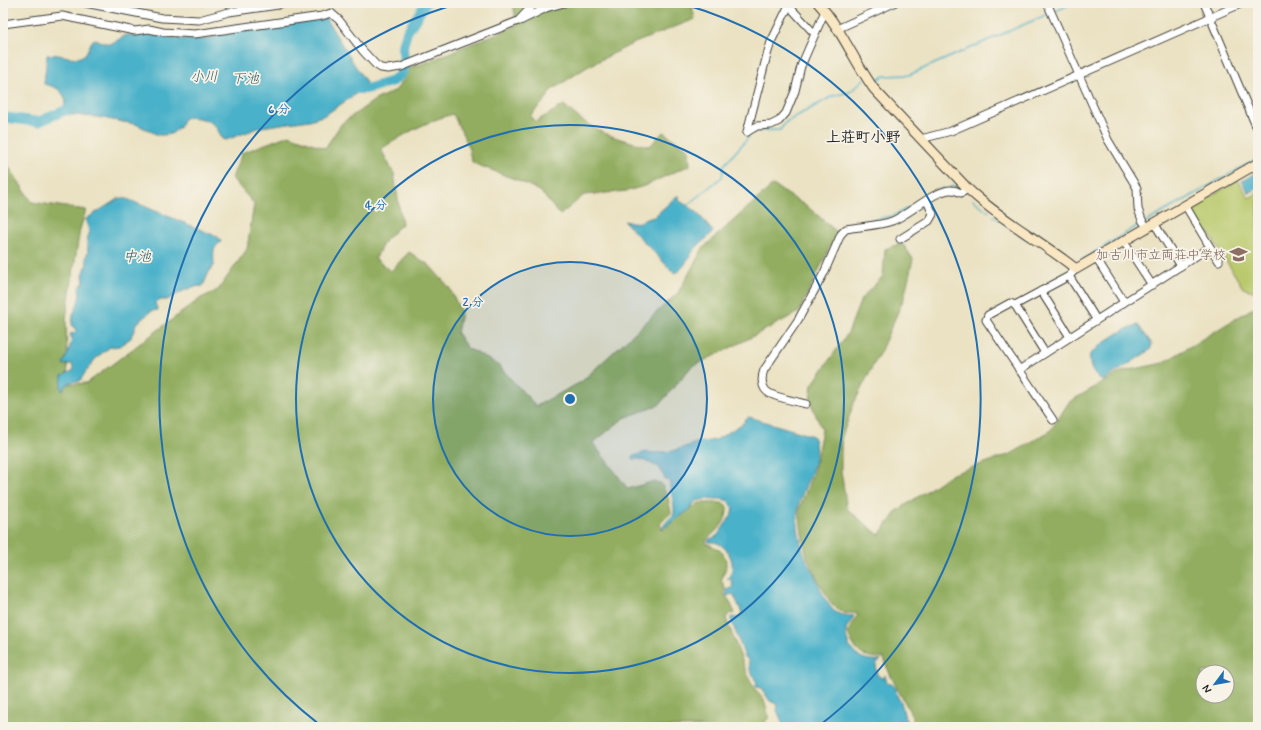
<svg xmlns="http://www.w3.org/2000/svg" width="1261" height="730" font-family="Mynerve,'Klee One',sans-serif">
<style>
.green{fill:#b9c96c;stroke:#6a7244}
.forest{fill:#92ad60;stroke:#57643e;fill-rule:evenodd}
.water{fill:#4ab1c9;stroke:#336672}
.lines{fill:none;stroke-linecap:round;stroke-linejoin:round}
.stream{stroke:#4ab1c9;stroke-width:1.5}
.river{stroke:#4ab1c9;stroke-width:10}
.street-casing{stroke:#3b3a35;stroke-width:9}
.secondary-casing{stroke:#3b3a35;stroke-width:11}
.street{stroke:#fff;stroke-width:7}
.secondary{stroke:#f9e7c3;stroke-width:9}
.ring{fill:none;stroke:#1f6fb2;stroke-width:2}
.labels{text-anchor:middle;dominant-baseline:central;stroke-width:3.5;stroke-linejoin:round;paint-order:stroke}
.education-label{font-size:13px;fill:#785e54;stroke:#f7f3e8;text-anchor:end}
.water-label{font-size:14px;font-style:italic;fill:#2e5861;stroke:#f7f3e8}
.quarter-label{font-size:15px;font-weight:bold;fill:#1c1c1c;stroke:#f7f3e8}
.centre{fill:#1f6fb2;stroke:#f7f3e8;stroke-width:2}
.ring-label{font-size:12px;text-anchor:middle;font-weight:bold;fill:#1f6fb2;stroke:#f7f3e8;stroke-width:3.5;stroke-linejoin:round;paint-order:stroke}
</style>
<rect width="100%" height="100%" fill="#f7f3e8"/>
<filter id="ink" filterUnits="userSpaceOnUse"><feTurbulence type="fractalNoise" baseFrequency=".025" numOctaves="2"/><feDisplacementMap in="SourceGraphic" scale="8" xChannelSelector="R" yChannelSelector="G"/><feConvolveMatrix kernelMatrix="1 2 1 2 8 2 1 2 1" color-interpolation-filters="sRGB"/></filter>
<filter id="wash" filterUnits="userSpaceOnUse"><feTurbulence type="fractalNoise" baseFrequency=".012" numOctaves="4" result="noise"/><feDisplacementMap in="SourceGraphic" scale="16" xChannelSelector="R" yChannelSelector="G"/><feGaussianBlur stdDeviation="0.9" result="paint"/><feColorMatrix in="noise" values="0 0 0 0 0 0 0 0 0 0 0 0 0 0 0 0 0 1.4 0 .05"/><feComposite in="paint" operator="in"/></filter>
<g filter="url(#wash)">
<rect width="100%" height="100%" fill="#ebe2c3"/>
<!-- green -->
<path class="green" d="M1238,180L1249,198L1258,193V287L1253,291L1243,288L1209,233L1207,234L1191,208Z"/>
<!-- forest -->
<g class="forest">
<path d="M513,3H691L695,19L632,44L587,67L550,91L547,98L530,116L535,122L564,105C589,130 616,140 650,146L663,132L689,150L690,165L644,186L627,191L584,195L560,215L540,191L517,180L473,163L471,159L468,145L453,114C426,121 405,134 381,149L394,174L402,224L385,240L375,259L391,271L409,252L429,265L449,287L461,312L457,333L467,348L497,364L536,406L581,382L659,310L678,293L703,248L773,185L809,208L837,232L799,312L744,341L691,367L659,405L624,418L593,443L628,489L651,482L661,483L668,497L671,513L660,524L662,529L699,503H722L727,507C728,523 717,530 706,540L707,544C728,551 730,562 721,581C725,585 726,588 724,594L729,600L735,613L734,614L730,613L726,618L746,671L754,688L764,700L769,718L765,721L766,727H3V158L32,202L86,210L80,229L66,318L68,384L87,383L201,298L218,290L247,249L254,204L232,178L242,153L289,135L325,148L342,123L375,100L396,90L404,79L407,68L422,64L517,25Z"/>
<path d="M902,243L913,259L904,298L881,350L854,403L841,439V471L847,509L879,535L897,511L950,475L1011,454L1050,431L1069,402L1121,372L1163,363L1258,305V727H916C908,703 891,683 884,658C861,657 857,655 848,633L852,623L858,615L857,613H844L832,605L820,584L807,557L802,534L799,510L814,470L822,430L810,401L812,385L848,333L861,299L883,276L885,249ZM1203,672H1227V696H1203Z"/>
</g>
<!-- water -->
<g class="water">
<path d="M318,16L325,17L352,61L366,82L363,88L353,96L325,115L310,120L261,127L226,140L223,139C220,135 218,129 214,125C208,119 192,116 184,118L180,127L175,131L171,134L163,135H158L136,124L123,122L97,117L61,114L66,101C62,89 56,87 44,84L47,55C57,52 76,62 84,55C88,52 89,44 94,39L109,44L118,40L126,35L147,34L182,39H208L229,30L272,25L281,27Z"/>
<path d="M1258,172V188L1249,193L1242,181Z"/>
<path d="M678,195L680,197L678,200L696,211L713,232C707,239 699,243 694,250C687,258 685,270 674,273L624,221L632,223L640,222L643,220L654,217Z"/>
<path d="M120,198L127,199L218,237L221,242C211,248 214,256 214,266L209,272L203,286L193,287L185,290L167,300H159L155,304L158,310L151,311L135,325V331L132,334L131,338L119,346L110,347L97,357L86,371L80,381C70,382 67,382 63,390L62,391L61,387L62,376L74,370L72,364L64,365L63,364L68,353L72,339L70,334L75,333L76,330L72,325L73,315L77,306L80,295L79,288L84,282L83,275L87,264L86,257L88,252L87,240L89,234L88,227L86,219L116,200Z"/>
<path d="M1138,325L1152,344L1150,350L1103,381C1093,376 1088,365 1090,354C1102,344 1122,328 1138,325Z"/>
<path d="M749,417L813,436C823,464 803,482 798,509C796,524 800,542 805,557C807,563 811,568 814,573C819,585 824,601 834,611C840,616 847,615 854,616L846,629C846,652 859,662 881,660L876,664L877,675L882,678L885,675L887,683L893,685L896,689L897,696L901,702L905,718L910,727L899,720L892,723L890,727H784L777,710L778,707L776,704L770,701L761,688L755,687L757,683L750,670L748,660L745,657L731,620V617L739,618L742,613L734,595L731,594L728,596L726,595L727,590L733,587L731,579H727C740,567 727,540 709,542L708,540L717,536L731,516L733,508L729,501L722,499H706L696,501L688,511L664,528L662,527L674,514V507L669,481L665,479L659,467C649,464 643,458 633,459V456L646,452L655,453L673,451L696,443L716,440L745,422L744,420Z"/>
</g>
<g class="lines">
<!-- stream -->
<g class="stream">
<path d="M1056,11L1073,3"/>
<path d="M873,80L875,81L884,76L909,75L1048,14"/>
<path d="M753,133L755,131L780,130L786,122L833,96L850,92L864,79"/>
<path d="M950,187L954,186L962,189"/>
<path d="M926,196L943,188"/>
<path d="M973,200L989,212"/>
<path d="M686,206L722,177L724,165L749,137"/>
<path d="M993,216L1028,240"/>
<path d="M863,222L895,215L910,207"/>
<path d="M1146,222L1258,158"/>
<path d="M1082,260L1142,223"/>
</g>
<!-- river -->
<g class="river">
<path d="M347,89H366L393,81L402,73L404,69L403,46L407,32L426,3"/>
<path d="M3,117L38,122L73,107"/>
</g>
</g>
</g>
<g filter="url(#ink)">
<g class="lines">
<defs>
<g id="street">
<path d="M85,3L162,18L199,20L229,12L278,5L282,3"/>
<path d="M1047,3L1108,140L1137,188L1138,209L1142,220L1147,227"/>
<path d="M1204,3L1258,131"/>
<path d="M789,6L812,31"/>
<path d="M520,21L546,8L564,3"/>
<path d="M3,24L62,16L135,31L149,29L163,32L195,34L322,16L331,13L339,20L363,51L376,65L381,68L388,69L401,67L518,21L535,3"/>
<path d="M837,29L894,3"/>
<path d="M747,132L757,126L771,125L779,121L786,113L795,91L801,66L825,11"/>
<path d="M747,132L767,55L771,42L790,3"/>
<path d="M921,139L951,131L1243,3"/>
<path d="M1154,223L1181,266"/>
<path d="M900,239L929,221L933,214L927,201"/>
<path d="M1124,242L1152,285"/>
<path d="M1210,247L1219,261"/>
<path d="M1096,258L1124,302"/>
<path d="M1069,276L1096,319"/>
<path d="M1041,291L1070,337"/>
<path d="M1015,305L1045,353"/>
<path d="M1019,370L1210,247L1185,205"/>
<path d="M806,404C798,402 775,397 769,393C761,388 761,378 764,370L798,320L824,273L841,234L846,229C860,226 879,226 892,221C909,215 935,189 952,190C955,190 959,192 961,193L968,189"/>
<path d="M1053,420L986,320L988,315L1010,303L1015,305L1069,276L1076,269"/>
</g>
<path id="secondary" d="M818,3C841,28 854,61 874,89L968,189C1001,220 1041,241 1076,269L1258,163"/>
</defs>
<!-- street casing -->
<use href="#street" class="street-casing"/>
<!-- secondary casing -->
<use href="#secondary" class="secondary-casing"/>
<!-- street -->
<use href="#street" class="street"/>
<!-- secondary -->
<use href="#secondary" class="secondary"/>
</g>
</g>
<!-- distance rings -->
<circle cx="570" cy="399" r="137" fill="#1f6fb2" fill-opacity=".12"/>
<g class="ring">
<circle cx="570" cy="399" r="137"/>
<circle cx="570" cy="399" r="274"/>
<path d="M320 725A411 411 0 0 1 457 4M683 4A411 411 0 0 1 820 725"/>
</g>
<!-- icons -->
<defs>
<symbol id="school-bare" viewBox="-9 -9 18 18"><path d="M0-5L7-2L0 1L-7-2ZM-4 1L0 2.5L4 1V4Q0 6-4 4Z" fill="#8d6e63" stroke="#f7f3e8" stroke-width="2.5" paint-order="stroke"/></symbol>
</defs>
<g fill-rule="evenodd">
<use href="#school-bare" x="1226" y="242" width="25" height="25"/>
</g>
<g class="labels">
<!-- education labels -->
<g class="education-label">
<text x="1226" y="255">加古川市立両荘中学校</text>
</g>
<!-- water labels -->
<g class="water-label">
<text transform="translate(204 77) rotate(-1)">小川</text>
<text x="245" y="79">下池</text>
<text x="137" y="257">中池</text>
</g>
<!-- quarter labels -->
<g class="quarter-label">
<text x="863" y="138">上荘町小野</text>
</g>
</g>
<circle cx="570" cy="399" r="6" class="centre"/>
<g class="ring-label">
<text x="279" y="113">6 分</text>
<text x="376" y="209">4 分</text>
<text x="473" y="306">2 分</text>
</g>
<!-- margin -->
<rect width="1261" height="730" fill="none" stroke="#f7f3e8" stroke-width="16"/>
<!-- north arrow -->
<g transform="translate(1215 684) rotate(238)"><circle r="19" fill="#f7f3e8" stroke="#9f9d96"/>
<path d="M0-3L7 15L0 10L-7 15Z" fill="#1f6fb2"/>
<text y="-6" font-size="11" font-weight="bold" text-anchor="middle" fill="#1c1c1c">N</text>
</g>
</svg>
